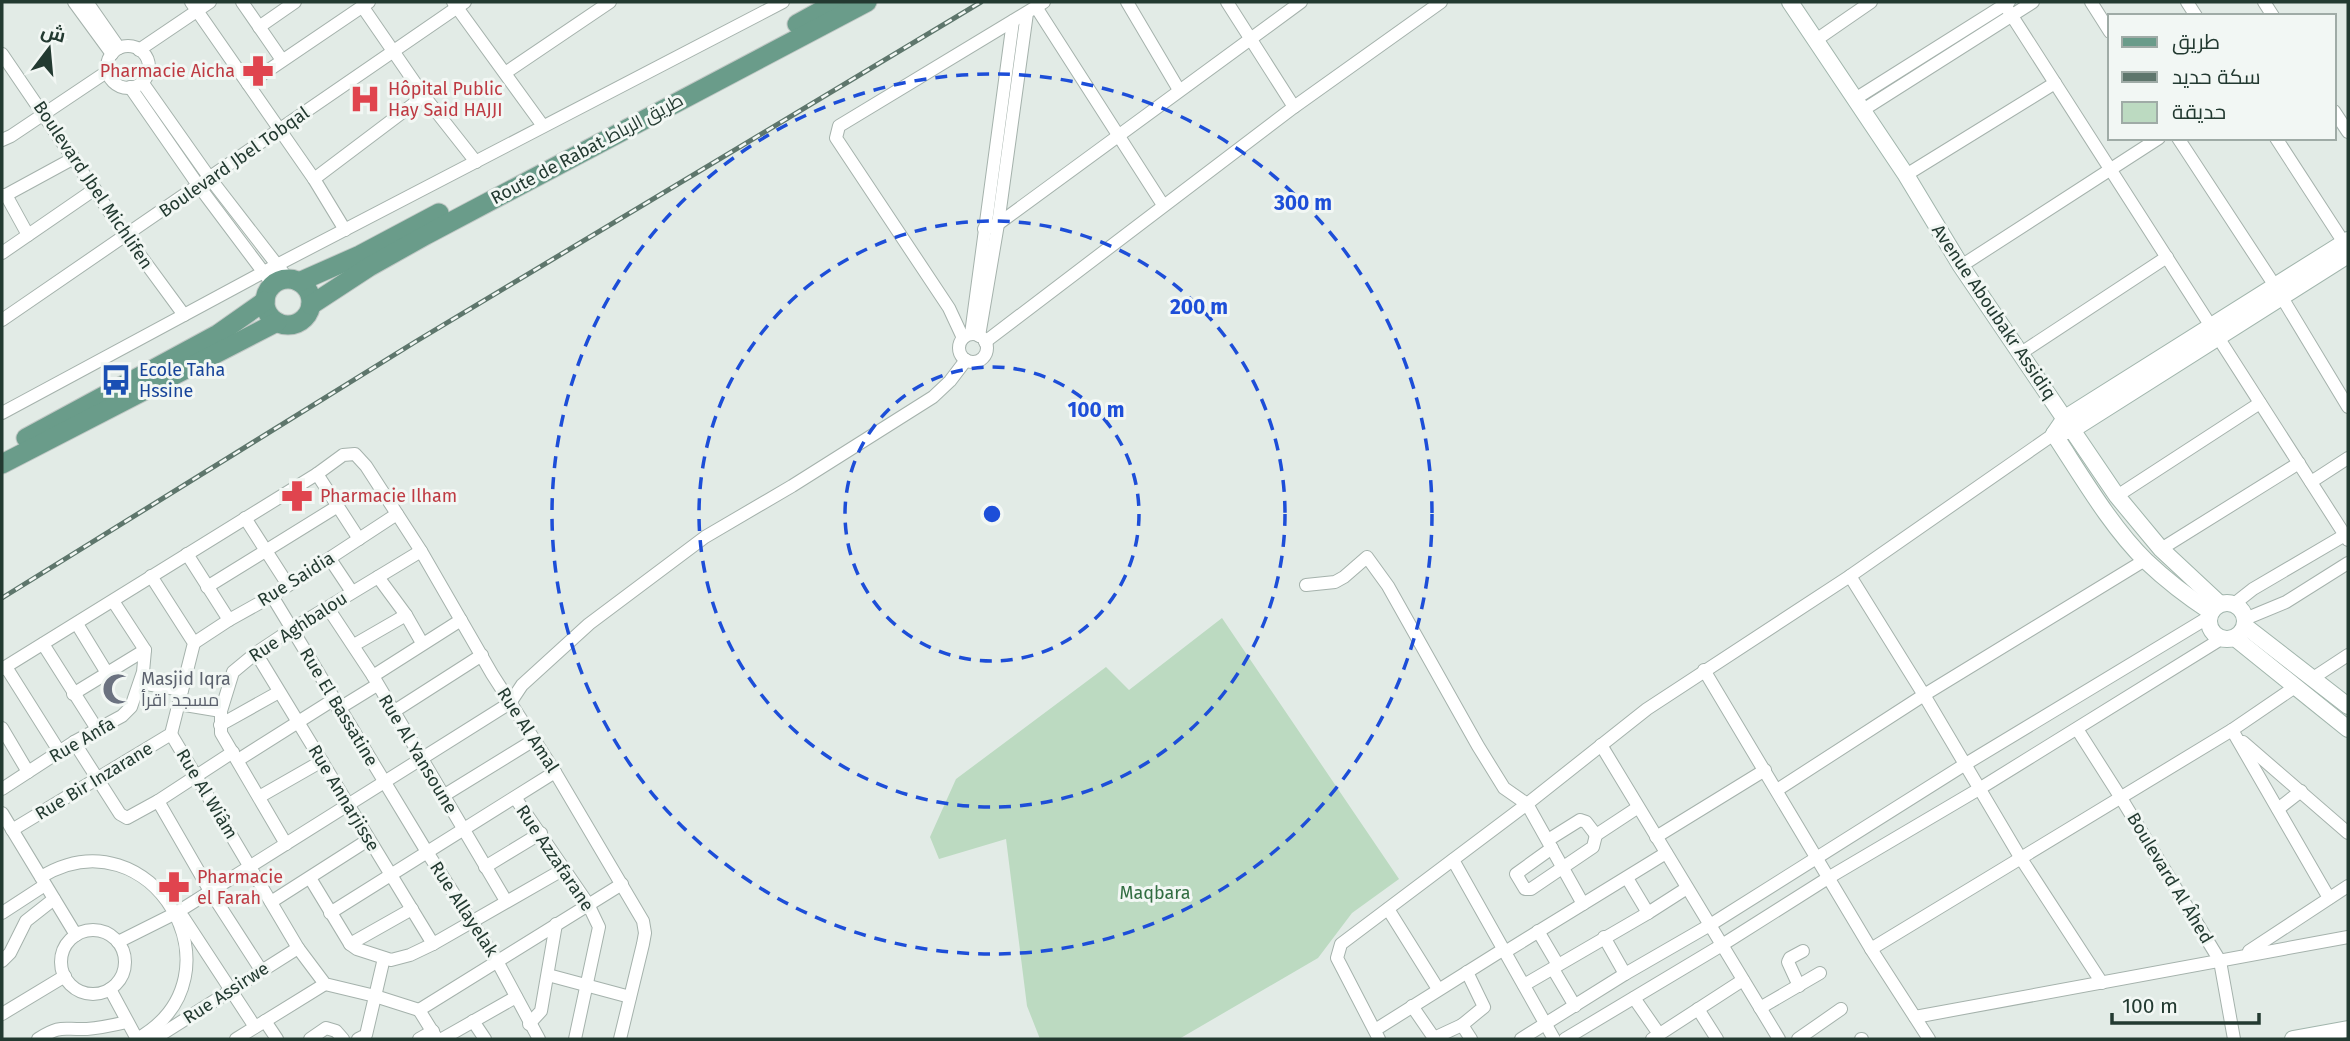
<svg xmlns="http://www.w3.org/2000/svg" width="2350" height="1041" font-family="'Fira Sans',Cairo,sans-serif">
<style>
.green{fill:#bcdac1}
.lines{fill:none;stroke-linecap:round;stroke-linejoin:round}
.street-casing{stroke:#a5b2ac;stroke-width:14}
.secondary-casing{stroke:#a1b5ac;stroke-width:18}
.primary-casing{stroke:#c1c8c5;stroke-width:21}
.street{stroke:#fff;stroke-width:12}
.secondary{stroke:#fff;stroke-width:16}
.primary{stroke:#6a9c8a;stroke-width:19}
.rail-casing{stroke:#5e766c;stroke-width:5}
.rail{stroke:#f2f7f4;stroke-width:2.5;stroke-dasharray:8;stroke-linecap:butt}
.ring{fill:none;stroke:#1d4ed8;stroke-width:3.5;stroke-dasharray:12 9}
.labels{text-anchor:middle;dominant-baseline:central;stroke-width:6;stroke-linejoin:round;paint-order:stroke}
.health-label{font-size:18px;fill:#be3a42;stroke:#f2f7f4;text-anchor:start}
.street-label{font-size:18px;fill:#233a31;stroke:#f2f7f4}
.transit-label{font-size:18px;fill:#164399;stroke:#f2f7f4;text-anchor:start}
.worship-label{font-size:18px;fill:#5b616d;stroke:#f2f7f4;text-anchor:start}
.park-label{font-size:18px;fill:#316d41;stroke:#f2f7f4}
.centre{fill:#1d4ed8;stroke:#f2f7f4;stroke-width:3.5}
.ring-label{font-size:21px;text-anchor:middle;font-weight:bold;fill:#1d4ed8;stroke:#f2f7f4;stroke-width:6;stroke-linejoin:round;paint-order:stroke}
</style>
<rect width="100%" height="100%" fill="#e2ebe6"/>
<!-- green -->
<path class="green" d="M1222,618L1399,879L1352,913L1318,958L1179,1039H1040L1027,1006L1006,839L939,859L930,837L956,779L1106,667L1129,690Z"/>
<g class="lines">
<defs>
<g id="street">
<path d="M74,2L112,54"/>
<path d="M87,2L119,48"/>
<path d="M191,2L314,179L345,230"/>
<path d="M242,2L282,60"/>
<path d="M453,2L543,126"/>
<path d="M1127,2L1179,90"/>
<path d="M1227,2L1294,107"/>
<path d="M2003,2L2348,540"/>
<path d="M2091,2L2110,32"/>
<path d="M2187,2L2196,16"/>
<path d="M2264,2L2273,16"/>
<path d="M362,6L424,96L476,162"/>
<path d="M1036,7L1163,205"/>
<path d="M259,27L295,2"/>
<path d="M1816,40L1871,2"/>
<circle cx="128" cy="67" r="21"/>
<path d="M139,50L210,2"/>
<path d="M2,54L126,236L184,315"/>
<path d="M505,73L610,2"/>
<path d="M142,82L209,177L288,279"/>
<path d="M248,84L369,2"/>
<path d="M130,87L198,185L273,285"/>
<path d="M1855,99L2009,2"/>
<path d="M1863,110L2033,2"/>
<path d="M2334,111L2348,132"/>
<path d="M2178,138L2275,286L2348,407"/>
<path d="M2276,138L2348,249"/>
<path d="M2,140L11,136L108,71"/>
<path d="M1906,175L2055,83"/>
<path d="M314,179L424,96"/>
<path d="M2,195H6L74,158"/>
<path d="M6,195L28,235"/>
<path d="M984,229L998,224L1301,2"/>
<path d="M2,253L95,189"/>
<path d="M1961,266L2159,138"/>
<path d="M2,320L465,2"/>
<path d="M971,334L1013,21"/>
<circle cx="973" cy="348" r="14"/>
<path d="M979,336L998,224L1027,13"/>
<path d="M963,338L949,308L836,138L839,126L1044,2"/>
<path d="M985,342L1294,107L1441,2"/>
<path d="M2021,353L2167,257"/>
<path d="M2,413L275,266L783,2"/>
<path d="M317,474L359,539"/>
<path d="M2311,482L2348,458"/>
<path d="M2117,496L2260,403"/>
<path d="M245,518L288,585"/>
<path d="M2161,549L2299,463"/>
<path d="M187,554L229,620"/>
<path d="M330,559L352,592"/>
<path d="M1850,576L1924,695L2020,857L2102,983"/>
<path d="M378,577L406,615L422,643"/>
<path d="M1306,585L1335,582L1344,577L1367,557L1388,586L1478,746L1504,788L1527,804L1583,904"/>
<path d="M207,587L338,506"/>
<path d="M272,596L427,852L497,961L539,1039"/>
<path d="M2234,604L2253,589L2345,535"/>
<path d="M328,608L373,676L506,901"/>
<path d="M2245,619L2286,602L2348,563"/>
<path d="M77,624L107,673"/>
<path d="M194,643L229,620L272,596L397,514"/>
<path d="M43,644L97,729"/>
<path d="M354,645L406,615"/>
<path d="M256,653L433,944"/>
<path d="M6,667L59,751"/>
<path d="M2,669L317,474L343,455L355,454L366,466L421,551L492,674L555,772L643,921L645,933L643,944L620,1039"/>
<path d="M1704,670L1871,949L1929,1039"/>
<path d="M373,676L461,620"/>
<path d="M2313,678L2348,655"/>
<path d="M140,683L182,690"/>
<path d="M73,694L145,650"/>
<path d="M179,704L221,711"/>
<path d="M338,709L377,685"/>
<path d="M393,712L482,655"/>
<path d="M220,725L279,692"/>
<path d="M2,728L28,772"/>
<path d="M2077,729L2121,798L2220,961L2234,1039"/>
<path d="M2232,730L2329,898"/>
<path d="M171,734L298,948L325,984L375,996L419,1010"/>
<path d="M74,742L120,814L127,818L158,801L233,752"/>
<path d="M2243,742L2348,833"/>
<path d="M1601,745L1779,1039"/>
<path d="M238,760L333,700"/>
<path d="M2,789L74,742L122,716L131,707L143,672L145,650L113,601"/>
<path d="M1777,790L1924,695L2145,560"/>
<path d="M443,796L534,740"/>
<path d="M259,797L322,761"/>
<path d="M516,799L588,904L599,927L575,1039"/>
<path d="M158,801L210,891L261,970"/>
<path d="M2278,809L2301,791"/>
<path d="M2,813L76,935"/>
<path d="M12,830L171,734L194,643L151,576"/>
<path d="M1656,837L1765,770"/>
<path d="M1548,840L1580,820L1586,822L1596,835L1637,808"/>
<path d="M286,844L221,733V711L233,672L256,653L292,629L421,551"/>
<path d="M1552,848L1516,874L1525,889H1531L1593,847L1596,835"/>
<path d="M1453,860L1554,1039"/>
<path d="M485,867L541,833"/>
<path d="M41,877C151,810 249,976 137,1039"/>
<path d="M310,878L350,944L357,949L391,960L410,955L433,944L564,869"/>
<path d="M1627,878L1648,913"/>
<path d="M271,902L368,840"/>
<path d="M1388,909L1438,989"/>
<path d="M2,913L45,885"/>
<path d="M330,913L555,772"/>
<path d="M183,917L255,1027"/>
<circle cx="93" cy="962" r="32"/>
<path d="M1538,931L1558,965"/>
<path d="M1604,937L1625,974"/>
<path d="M118,942L176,913L510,703L522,685L589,624L705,537L792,486L933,397L950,381L966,360"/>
<path d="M350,944L412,909"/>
<path d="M1871,949L2232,730L2295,687"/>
<path d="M2249,951L2348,886"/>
<path d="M1505,952L1666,853"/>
<path d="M2,961L10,953L26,921L54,899"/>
<path d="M1553,969L1575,1006"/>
<path d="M1467,972L1484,1007L1462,1025L1471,1039"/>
<path d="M548,975L630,997"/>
<path d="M1524,985L1648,913L1687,888"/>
<path d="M1799,986L1788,962L1790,958L1803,951"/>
<path d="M110,989L137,1039"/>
<path d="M1634,998L1659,1034"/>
<path d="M1412,1006L1434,1038L1462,1025"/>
<path d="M1760,1008L1820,973"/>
<path d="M1698,1009L1717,1039"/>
<path d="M419,1010L622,884"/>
<path d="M419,1010L437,1039"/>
<path d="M2,1014L65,976"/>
<path d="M1915,1017L2348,937"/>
<path d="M265,1021L277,1039"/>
<path d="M473,1021L485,1039"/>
<path d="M529,1024L541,1011L556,924"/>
<path d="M1375,1030L1504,949"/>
<path d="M38,1039C62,1024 62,1030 87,1029C100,1028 114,1025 127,1022"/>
<path d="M154,1039L298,948"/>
<path d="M236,1039L325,984"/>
<path d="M310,1039L326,1028L336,1031L343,1039"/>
<path d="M358,1039L366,1035L384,958"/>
<path d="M419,1039L433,1031"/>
<path d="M442,1039L516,997"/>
<path d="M1379,1039L1337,958L1341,944L1527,804L1647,709L1850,576L2054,434"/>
<path d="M1521,1039L1625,974L1710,925L1964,765L2209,617"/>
<path d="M1565,1039L1722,945L1828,878L1979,789L2221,639"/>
<path d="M1652,1039L1743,980"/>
<path d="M1798,1039L1841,1009"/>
<path d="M1861,1039H1862"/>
</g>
<g id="secondary">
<path d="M1790,2L1906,175L1961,266L2117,496L2161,549L2220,604"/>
<path d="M2063,432L2072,430L2348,255"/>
<path d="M2054,434L2065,418L2348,240"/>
<path d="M2054,434C2081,475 2111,527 2146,561C2166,580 2188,597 2211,612"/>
<circle cx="2227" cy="621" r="18"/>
<path d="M2245,626L2348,706"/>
<path d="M2235,638L2348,729"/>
<path d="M2293,1039L2348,1029"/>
</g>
<g id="primary">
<path d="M797,24L837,2"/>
<circle cx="288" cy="302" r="23"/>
<path d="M299,282L360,255L439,213"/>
<path d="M311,305L369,267L426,235L867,2"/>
<path d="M26,438L218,334L265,301"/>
<path d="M2,464L277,322"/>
</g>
</defs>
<!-- street casing -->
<use href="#street" class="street-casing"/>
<!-- secondary casing -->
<use href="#secondary" class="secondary-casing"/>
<!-- primary casing -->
<use href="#primary" class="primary-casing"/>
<!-- street -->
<use href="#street" class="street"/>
<!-- secondary -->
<use href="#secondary" class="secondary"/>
<!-- primary -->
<use href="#primary" class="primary"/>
<defs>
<path id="rail" d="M2,598L415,342L981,2"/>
</defs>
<!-- rail casing -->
<use href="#rail" class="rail-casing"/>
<!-- rail -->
<use href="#rail" class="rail"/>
</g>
<!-- distance rings -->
<g class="ring">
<circle cx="992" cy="514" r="147"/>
<circle cx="992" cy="514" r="293"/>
<circle cx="992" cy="514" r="440"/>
</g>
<!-- icons -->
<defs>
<symbol id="pharmacy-bare" viewBox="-9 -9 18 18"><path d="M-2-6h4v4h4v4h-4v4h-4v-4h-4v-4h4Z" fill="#e0444e" stroke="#f2f7f4" stroke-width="2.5" paint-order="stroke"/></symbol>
<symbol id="hospital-bare" viewBox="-9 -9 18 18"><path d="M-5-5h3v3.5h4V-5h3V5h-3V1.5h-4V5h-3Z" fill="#e0444e" stroke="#f2f7f4" stroke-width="2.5" paint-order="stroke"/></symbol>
<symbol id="bus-bare" viewBox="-9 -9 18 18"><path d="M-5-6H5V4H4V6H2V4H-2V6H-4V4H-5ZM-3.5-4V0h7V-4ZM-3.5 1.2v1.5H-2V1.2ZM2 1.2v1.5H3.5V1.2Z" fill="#1a4fb4" stroke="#f2f7f4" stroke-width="2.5" paint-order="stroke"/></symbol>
<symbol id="mosque-bare" viewBox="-9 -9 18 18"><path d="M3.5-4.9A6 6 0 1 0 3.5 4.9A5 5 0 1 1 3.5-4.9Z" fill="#6b7280" stroke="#f2f7f4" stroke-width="2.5" paint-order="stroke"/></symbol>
</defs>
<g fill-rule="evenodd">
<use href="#pharmacy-bare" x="236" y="49" width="44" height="44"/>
<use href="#hospital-bare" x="343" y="77" width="44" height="44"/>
<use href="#bus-bare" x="94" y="358" width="44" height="44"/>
<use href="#pharmacy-bare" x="275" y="474" width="44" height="44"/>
<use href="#mosque-bare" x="96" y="667" width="44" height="44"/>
<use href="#pharmacy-bare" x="152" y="865" width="44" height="44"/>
</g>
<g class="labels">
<!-- health labels -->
<g class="health-label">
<text x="235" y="71" text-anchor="end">Pharmacie Aicha</text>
<text x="388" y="89">Hôpital Public<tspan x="388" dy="21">Hay Said HAJJI</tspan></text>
<text x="320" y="496">Pharmacie Ilham</text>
<text x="197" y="877">Pharmacie<tspan x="197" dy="21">el Farah</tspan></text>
</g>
<!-- street labels -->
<g class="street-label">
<text transform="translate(587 149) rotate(-28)">Route de Rabat طريق الرباط</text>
<text transform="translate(234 162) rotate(-35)">Boulevard Jbel Tobqal</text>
<text transform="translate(93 185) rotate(56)">Boulevard Jbel Michlifen</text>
<text transform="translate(1994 312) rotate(56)">Avenue Aboubakr Assidiq</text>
<text transform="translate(296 579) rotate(-32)">Rue Saidia</text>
<text transform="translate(298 627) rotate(-33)">Rue Aghbalou</text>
<text transform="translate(339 707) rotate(59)">Rue El Bassatine</text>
<text transform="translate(528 730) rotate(57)">Rue Al Amal</text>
<text transform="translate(82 740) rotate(-30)">Rue Anfa</text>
<text transform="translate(418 754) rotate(59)">Rue Al Yansoune</text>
<text transform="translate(94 781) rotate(-31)">Rue Bir Inzarane</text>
<text transform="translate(207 794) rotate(59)">Rue Al Wiâm</text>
<text transform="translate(344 798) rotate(59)">Rue Annarjisse</text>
<text transform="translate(555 858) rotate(56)">Rue Azzafarane</text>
<text transform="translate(2170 878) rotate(59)">Boulevard Al Âhed</text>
<text transform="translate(464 909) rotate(57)">Rue Allayelak</text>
<text transform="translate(226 993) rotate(-33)">Rue Assirwe</text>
</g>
<!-- transit labels -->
<g class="transit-label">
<text x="139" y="370">Ecole Taha<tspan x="139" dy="21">Hssine</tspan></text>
</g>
<!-- worship labels -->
<g class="worship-label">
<text x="141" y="679">Masjid Iqra<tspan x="141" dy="21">مسجد اقرأ</tspan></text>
</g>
<!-- park labels -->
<g class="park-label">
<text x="1155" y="893">Maqbara</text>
</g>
</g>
<circle cx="992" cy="514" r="10" class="centre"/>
<g class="ring-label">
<text x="1303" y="210">300 m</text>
<text x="1199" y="314">200 m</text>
<text x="1096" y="417">100 m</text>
</g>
<!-- border -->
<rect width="2350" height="1041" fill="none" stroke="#233a31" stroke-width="7"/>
<!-- legend -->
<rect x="2108" y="14" width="228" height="126" fill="#f2f7f4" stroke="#9faba6" stroke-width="2"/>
<rect x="2122" y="37" width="35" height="10" fill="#6a9c8a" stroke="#9faba6" stroke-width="2"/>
<text x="2172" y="49" font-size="21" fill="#233a31">طريق</text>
<rect x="2122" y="72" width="35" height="10" fill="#5e766c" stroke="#9faba6" stroke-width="2"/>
<text x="2172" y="84" font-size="21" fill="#233a31">سكة حديد</text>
<rect x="2122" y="102" width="35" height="21" fill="#bcdac1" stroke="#9faba6" stroke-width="2"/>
<text x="2172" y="119" font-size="21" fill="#233a31">حديقة</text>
<!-- north arrow -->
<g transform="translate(49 49) rotate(16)" stroke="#f2f7f4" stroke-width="5" paint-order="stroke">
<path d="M0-5L12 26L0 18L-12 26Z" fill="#233a31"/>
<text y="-10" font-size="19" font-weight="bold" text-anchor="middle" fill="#233a31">ش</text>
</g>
<!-- scale -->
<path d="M2112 1013v10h147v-10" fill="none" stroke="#233a31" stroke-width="3.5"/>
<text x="2122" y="1013" font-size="21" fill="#233a31" stroke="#f2f7f4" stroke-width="5" paint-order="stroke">100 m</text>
</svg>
